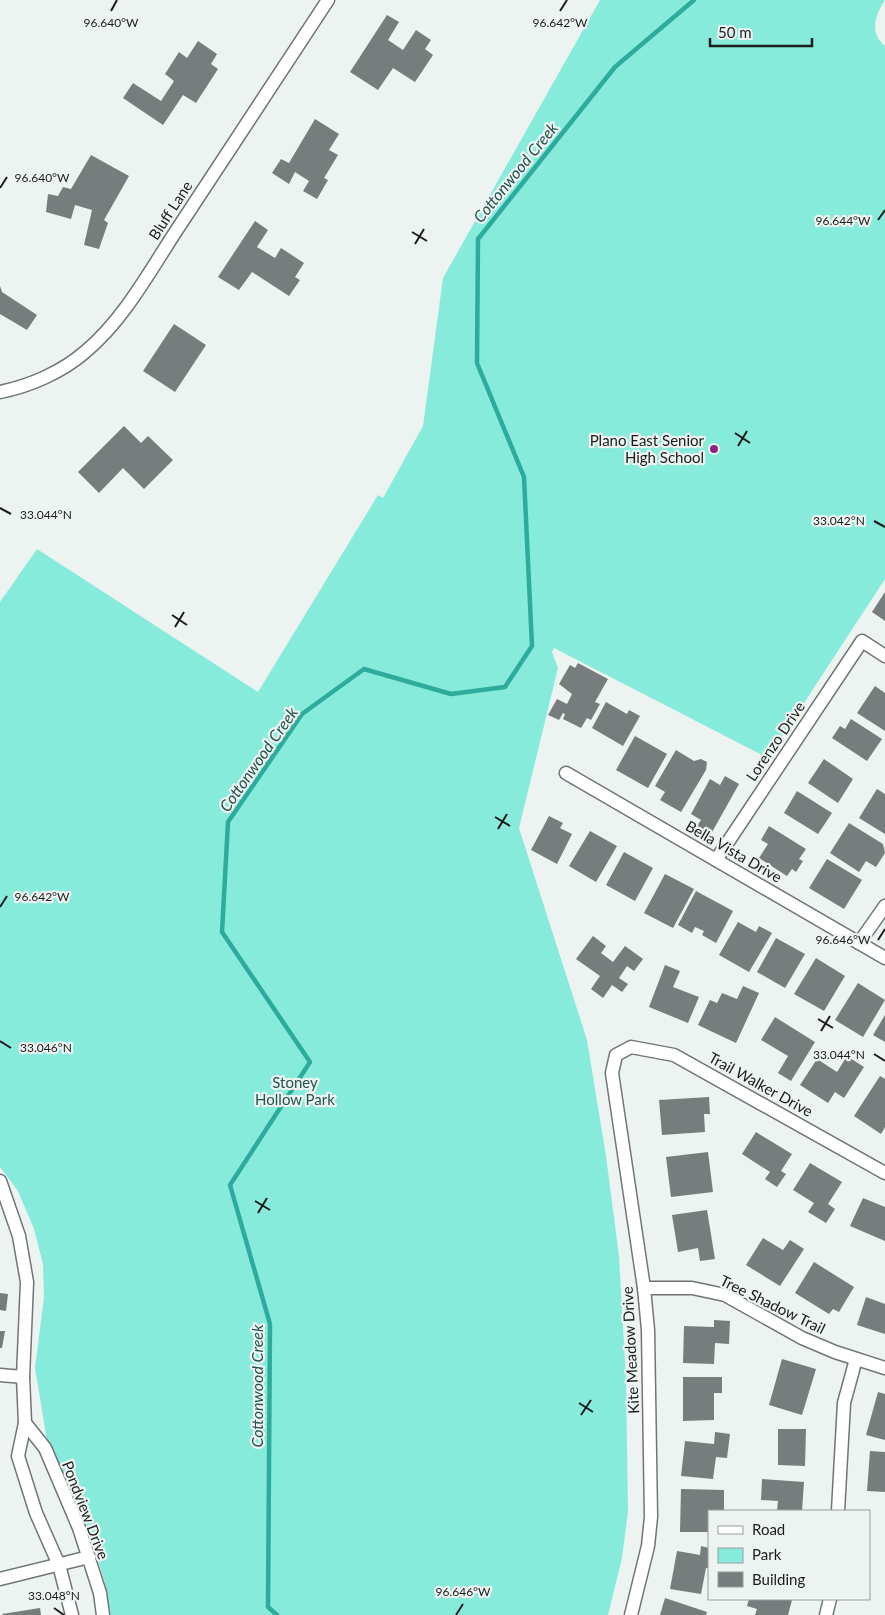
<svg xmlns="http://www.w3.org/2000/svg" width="885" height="1615" font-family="Lato,sans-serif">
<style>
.green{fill:#87ebdc}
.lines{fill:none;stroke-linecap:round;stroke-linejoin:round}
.stream{stroke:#2dab9c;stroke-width:4.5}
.building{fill:#777d7c}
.street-casing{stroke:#707675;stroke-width:15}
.street{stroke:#fff;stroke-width:12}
.ticks{fill:none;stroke:#1b1d1d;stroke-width:2}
.poi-dot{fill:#8f2083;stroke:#ecf3f1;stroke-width:2}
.labels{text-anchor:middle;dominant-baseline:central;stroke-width:4.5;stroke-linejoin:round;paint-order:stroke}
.street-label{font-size:15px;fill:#1b1d1d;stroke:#ecf3f1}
.poi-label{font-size:15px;fill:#1b1d1d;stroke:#ecf3f1;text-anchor:end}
.park-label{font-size:15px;fill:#23554e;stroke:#ecf3f1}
.water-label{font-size:16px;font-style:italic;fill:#21534c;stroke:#ecf3f1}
.ticks-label{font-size:12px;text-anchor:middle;fill:#1b1d1d;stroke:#ecf3f1;stroke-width:4.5;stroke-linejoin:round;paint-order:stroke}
</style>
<rect width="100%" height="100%" fill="#ecf3f1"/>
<!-- green -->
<path class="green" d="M600,0H885C875,15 869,33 885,46V579L768,758L554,648L552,652L558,668L519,828L587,1040L606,1156L619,1256L626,1378L628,1512L622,1558L608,1615H109L105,1583L89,1531L48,1447L35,1368L44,1297L43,1264L34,1229L18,1191L0,1167V602L37,549L258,692L378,495L383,498L423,426L443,278Z"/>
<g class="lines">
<!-- stream -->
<path class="stream" d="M277,1615L268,1607L270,1324L230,1185L310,1062L222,932L228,822L302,714L364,669L451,694L505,687L532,646L524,477L477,363L478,239L615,67L694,0"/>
</g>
<!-- building -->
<g class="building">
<path d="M387,15L399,22L388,40L403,50L416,30L431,40L425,49L433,55L415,82L393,68L378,90L350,72Z"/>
<path d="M198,41L217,54L211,64L218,69L196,103L183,95L163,125L123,98L133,83L161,101L174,81L165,74L179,52L187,58Z"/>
<path d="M315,119L339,134L329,150L338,155L324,178L328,180L317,199L303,191L309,181L295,172L289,184L272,173L281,159L289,163Z"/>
<path d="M91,155L129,176L104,220L108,223L99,249L84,245L92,210L75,205L71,219L46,212L48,194L58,196L63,187L71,189Z"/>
<path d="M255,221L268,230L257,247L275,258L281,248L304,263L295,277L300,280L289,296L252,272L239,290L218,277Z"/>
<path d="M0,286L2,292L37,315L27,330L0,314Z"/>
<path d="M174,324L206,345L175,392L143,371Z"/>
<path d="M124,426L141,443L148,436L173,460L144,489L123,468L99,493L78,472Z"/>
<path d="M885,592V621L872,612Z"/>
<path d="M578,663L608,679L595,702L600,704L591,720L587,718L581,728L563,719L565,714L563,713L559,720L548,715L557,699L567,704L572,694L559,684L570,665L575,668Z"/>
<path d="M875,686L885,693V731L857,713Z"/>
<path d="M606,702L627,714L629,710L640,716L623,746L592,728Z"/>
<path d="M851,719L882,739L867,761L832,738L840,726L845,729Z"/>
<path d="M635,736L667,754L648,788L616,770Z"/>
<path d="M676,750L694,761L701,759L707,762L706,770L681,812L660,800L665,792L655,786Z"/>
<path d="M824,759L853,779L838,803L808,783Z"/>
<path d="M725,776L739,784L711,834L697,826L701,820L691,814L710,779L720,785Z"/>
<path d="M877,789L885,794V834L859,818Z"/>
<path d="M797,791L832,813L818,834L784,813Z"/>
<path d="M549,816L563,823L560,828L572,834L557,864L531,850Z"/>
<path d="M849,823L883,844L885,853L876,867L866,861L859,872L830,853Z"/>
<path d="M769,826L806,849L799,859L803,861L796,872L792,869L787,876L759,858L768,844L761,840Z"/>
<path d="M590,831L617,846L596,882L569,866Z"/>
<path d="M624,852L653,868L635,901L606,885Z"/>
<path d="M827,859L862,880L844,909L809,888Z"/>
<path d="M665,874L694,889L673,928L644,913Z"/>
<path d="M696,891L733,911L716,943L702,935L704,931L695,927L692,933L678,925Z"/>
<path d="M738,922L756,932L759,926L772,933L749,972L719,955Z"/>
<path d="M593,936L606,946L601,953L613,962L625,946L643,959L634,971L627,966L619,978L628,984L622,992L612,985L603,998L591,989L600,976L576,959Z"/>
<path d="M776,938L805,954L785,988L757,972Z"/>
<path d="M816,958L845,976L824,1011L794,994Z"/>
<path d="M665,965L680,971L673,987L699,997L688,1023L649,1007Z"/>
<path d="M858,983L885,1000L863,1037L835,1020Z"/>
<path d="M743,986L759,993L736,1043L698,1025L710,1000L717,1003L722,993L737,999Z"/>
<path d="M885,1015V1042L873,1035Z"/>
<path d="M775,1017L815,1042L791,1081L778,1073L788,1056L761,1040Z"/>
<path d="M847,1056L864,1067L844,1098L835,1092L828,1103L800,1085L817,1059L837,1072Z"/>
<path d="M880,1076L885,1079V1127L881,1134L854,1116Z"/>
<path d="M709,1097L710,1114H704L705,1132L662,1135L659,1100Z"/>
<path d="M756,1132L792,1154L781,1171L786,1174L777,1187L765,1179L770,1172L742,1154Z"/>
<path d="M708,1152L713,1192L671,1197L666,1157Z"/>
<path d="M810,1163L842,1182L828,1204L835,1209L826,1223L808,1212L814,1203L793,1190Z"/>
<path d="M863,1198L885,1207V1241L850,1226Z"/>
<path d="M707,1210L715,1259L700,1261L698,1248L678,1252L672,1215Z"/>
<path d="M763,1238L783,1250L790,1240L804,1249L780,1286L746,1265Z"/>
<path d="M814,1262L854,1287L839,1312L833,1309L829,1314L795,1293Z"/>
<path d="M0,1293L8,1294L6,1311L0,1310Z"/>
<path d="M866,1297L885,1304V1334L857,1325Z"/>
<path d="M714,1320L730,1321L729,1344L715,1343L714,1364L683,1363L684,1326L714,1327Z"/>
<path d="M0,1331H5L2,1348H0Z"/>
<path d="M782,1359L816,1369L802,1415L769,1405Z"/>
<path d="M683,1377H722V1393H714V1420L683,1421Z"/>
<path d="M878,1392L885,1394V1440L866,1435Z"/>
<path d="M778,1429H806L805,1466L778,1465Z"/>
<path d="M715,1432L730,1434L727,1458L716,1457L713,1479L681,1476L685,1441L714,1444Z"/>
<path d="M870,1451L885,1452V1492L867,1491Z"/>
<path d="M762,1479L804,1482L802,1511H777L778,1501L761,1500Z"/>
<path d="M681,1489L724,1490V1511H709L708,1532H680Z"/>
<path d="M701,1546L709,1548V1568H706L701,1594L670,1589L677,1551L700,1555Z"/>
<path d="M665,1598L707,1612L706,1615H660Z"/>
<path d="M749,1599H789L792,1600L788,1615H755L757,1609L747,1606Z"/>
<path d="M40,1608L41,1615H3L2,1614Z"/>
</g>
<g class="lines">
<defs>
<g id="street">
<path d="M0,392C30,386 62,372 85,352C126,318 153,265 182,222C230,148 279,74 328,0"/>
<path d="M566,773L885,958"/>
<path d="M716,860L862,641L885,656"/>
<path d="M859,943L885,906"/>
<path d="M0,1181L19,1236L27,1282L23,1377L25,1423L18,1456L36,1513L59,1565L72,1615"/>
<path d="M644,1288H692L725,1295L802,1338L835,1352L885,1368"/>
<path d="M0,1375L23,1377"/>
<path d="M25,1423L45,1448L79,1528L100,1593L103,1615"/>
<path d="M838,1511L844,1403L856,1359"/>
<path d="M0,1579L89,1557"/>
<path d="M631,1615L648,1546L651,1517L648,1330L644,1288L612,1073L616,1055L631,1047L674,1055L885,1173"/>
<path d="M826,1615L830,1599"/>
</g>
</defs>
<!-- street casing -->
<use href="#street" class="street-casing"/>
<!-- street -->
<use href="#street" class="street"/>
</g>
<!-- ticks -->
<path class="ticks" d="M111,11L117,0M560,11L567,0M0,188L7,177M878,220L885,210M412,232L427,241M415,244L424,229M735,433L750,443M738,446L747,431M0,508L11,514M874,521L885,527M172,615L187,625M175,627L184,612M495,817L510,826M498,829L507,814M0,907L7,896M878,940L885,929M818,1019L833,1028M821,1031L830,1016M0,1041L11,1048M874,1054L885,1061M255,1201L270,1210M258,1213L267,1198M579,1403L593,1412M581,1415L591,1400M54,1608L64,1615M456,1615L463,1604"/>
<!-- markers -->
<circle class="poi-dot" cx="714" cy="449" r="5"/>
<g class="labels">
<!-- street labels -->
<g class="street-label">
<text transform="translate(170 210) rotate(-57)">Bluff Lane</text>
<text transform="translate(775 741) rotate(-56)">Lorenzo Drive</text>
<text transform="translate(734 851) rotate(30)">Bella Vista Drive</text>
<text transform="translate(761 1084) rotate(29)">Trail Walker Drive</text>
<text transform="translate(773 1304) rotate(26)">Tree Shadow Trail</text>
<text transform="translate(630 1350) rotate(-93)">Kite Meadow Drive</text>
<text transform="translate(86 1510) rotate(69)">Pondview Drive</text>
</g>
<!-- poi labels -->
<g class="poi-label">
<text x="704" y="440">Plano East Senior<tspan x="704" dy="17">High School</tspan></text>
</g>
<!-- park labels -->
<g class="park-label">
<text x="295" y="1082">Stoney<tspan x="295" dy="17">Hollow Park</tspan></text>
</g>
<!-- water labels -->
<g class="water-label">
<text transform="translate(515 172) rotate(-51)">Cottonwood Creek</text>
<text transform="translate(258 759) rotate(-55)">Cottonwood Creek</text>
<text transform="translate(256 1386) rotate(-90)">Cottonwood Creek</text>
</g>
</g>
<g class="ticks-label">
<text x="111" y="27">96.640°W</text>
<text x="560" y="27">96.642°W</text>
<text x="42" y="182">96.640°W</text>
<text x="843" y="225">96.644°W</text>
<text x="46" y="519">33.044°N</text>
<text x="839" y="525">33.042°N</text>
<text x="42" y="901">96.642°W</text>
<text x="843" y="944">96.646°W</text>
<text x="46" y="1052">33.046°N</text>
<text x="839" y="1059">33.044°N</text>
<text x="463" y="1596">96.646°W</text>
<text x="54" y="1600">33.048°N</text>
</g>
<!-- legend -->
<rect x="708" y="1510" width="162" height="90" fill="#ecf3f1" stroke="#989d9c"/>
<rect x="718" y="1526" width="25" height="8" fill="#ffffff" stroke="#989d9c"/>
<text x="752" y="1535" font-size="15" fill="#1b1d1d">Road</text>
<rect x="718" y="1548" width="25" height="15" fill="#87ebdc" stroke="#989d9c"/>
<text x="752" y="1560" font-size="15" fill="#1b1d1d">Park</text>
<rect x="718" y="1572" width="25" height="15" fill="#777d7c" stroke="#989d9c"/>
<text x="752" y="1585" font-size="15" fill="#1b1d1d">Building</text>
<!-- scale -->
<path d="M710 38v8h102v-8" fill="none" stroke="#1b1d1d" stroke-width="2.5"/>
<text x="718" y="38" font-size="15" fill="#1b1d1d" stroke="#ecf3f1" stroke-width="4" paint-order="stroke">50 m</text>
</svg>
